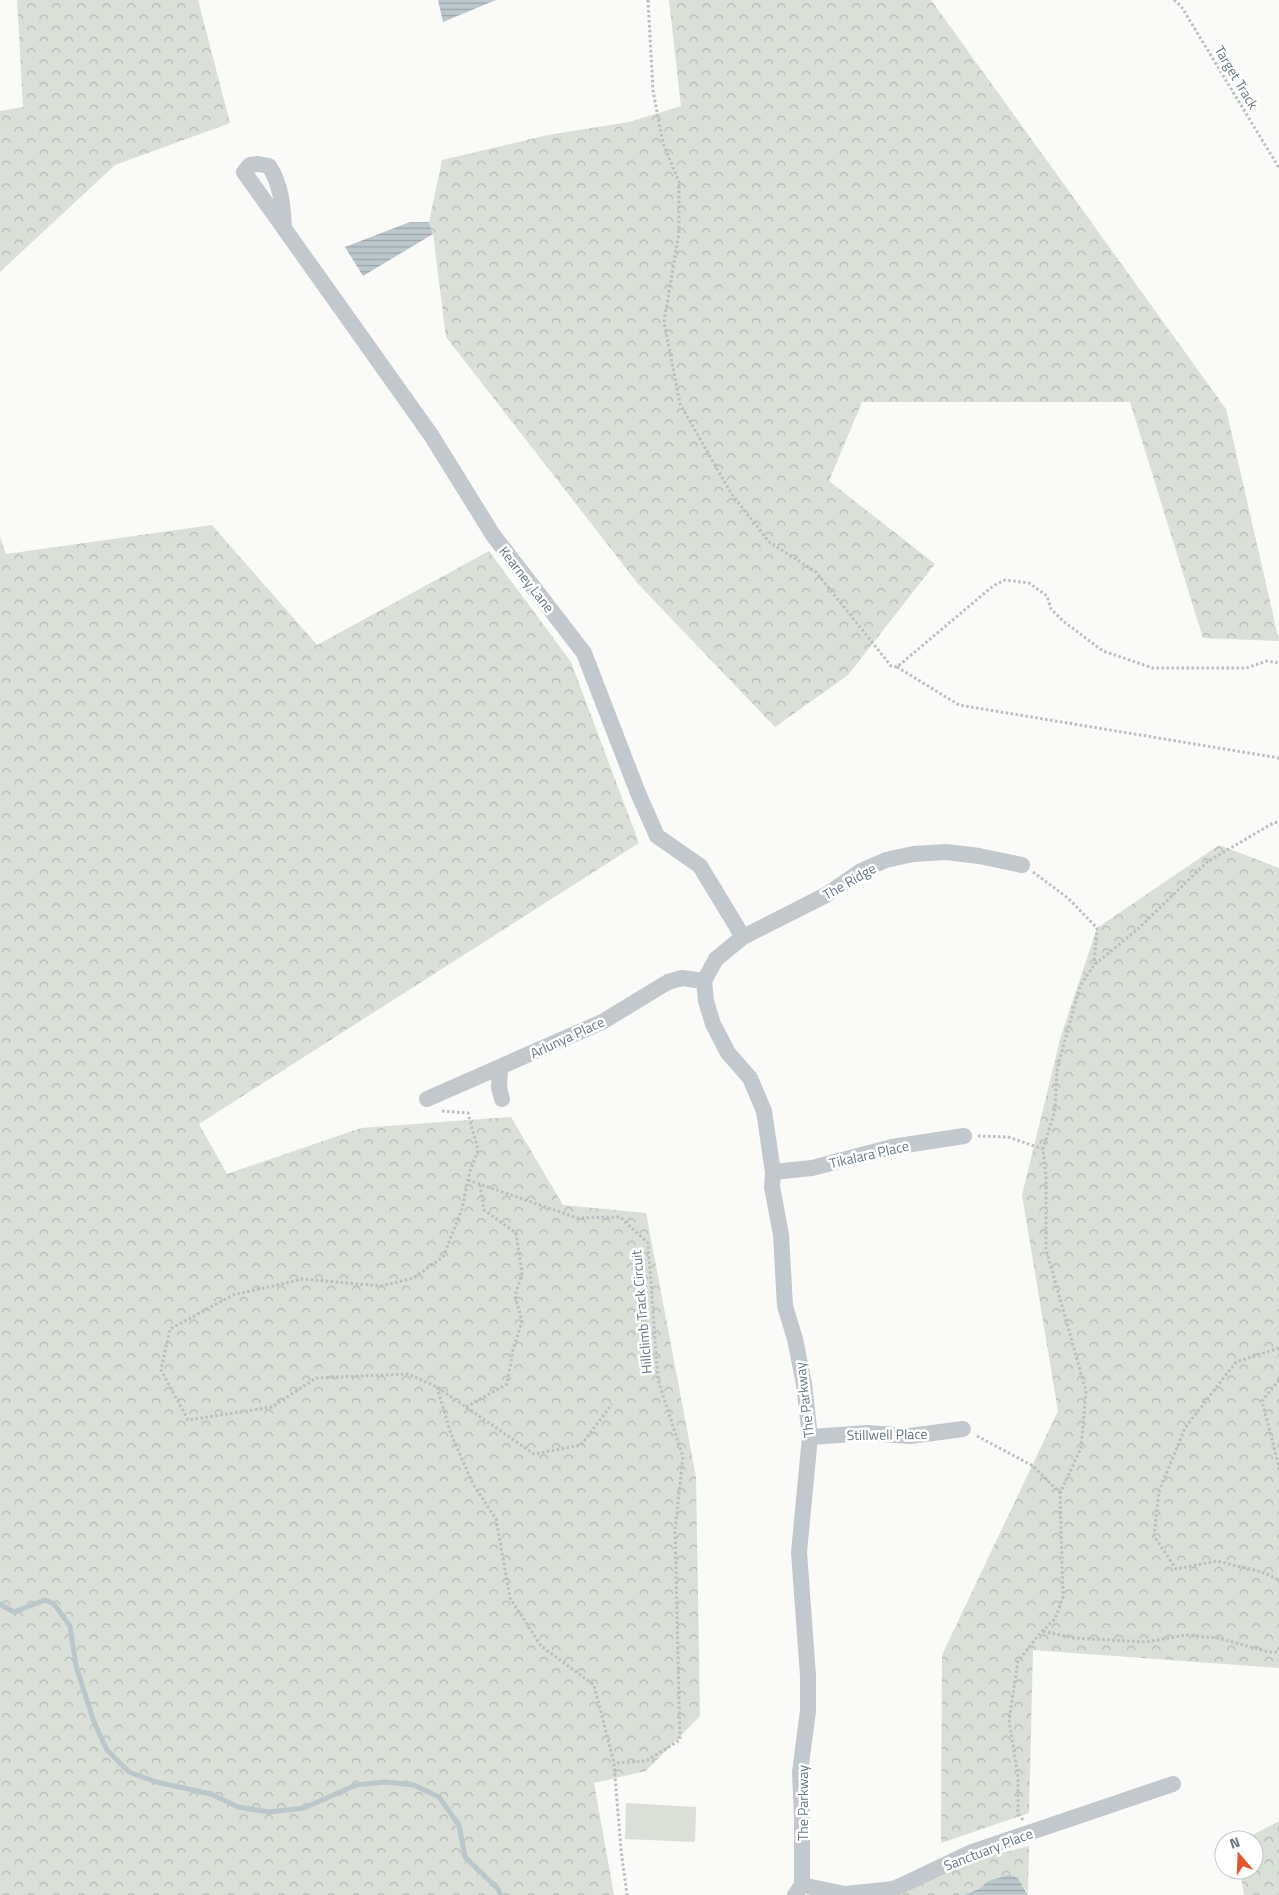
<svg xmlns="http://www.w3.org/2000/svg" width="1279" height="1895" font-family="'Titillium Web',sans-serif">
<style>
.forest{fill:url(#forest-crowns)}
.pitch{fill:#dadfd7}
.water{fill:url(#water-rules)}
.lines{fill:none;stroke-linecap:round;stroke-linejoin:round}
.stream{stroke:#bbc7cb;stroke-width:5}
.path{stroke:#bbbfc2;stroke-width:3;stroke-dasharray:2.5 2.5;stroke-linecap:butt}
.minor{stroke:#c3c8cc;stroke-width:16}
.labels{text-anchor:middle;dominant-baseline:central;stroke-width:5;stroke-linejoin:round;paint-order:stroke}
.street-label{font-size:14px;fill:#657683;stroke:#fff}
</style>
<defs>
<pattern id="forest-crowns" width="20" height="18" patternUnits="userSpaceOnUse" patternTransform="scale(1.25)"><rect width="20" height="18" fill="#dadfd7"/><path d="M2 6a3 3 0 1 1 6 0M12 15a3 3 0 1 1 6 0" fill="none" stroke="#b4b9b4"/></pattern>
<pattern id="water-rules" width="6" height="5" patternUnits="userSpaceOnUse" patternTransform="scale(1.25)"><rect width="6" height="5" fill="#bbc7cb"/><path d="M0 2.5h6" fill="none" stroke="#9ca6aa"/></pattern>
</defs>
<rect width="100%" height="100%" fill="#fafaf8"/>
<!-- forest -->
<g class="forest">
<path d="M17,0H198L230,123L115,165L0,272V111L23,107Z"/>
<path d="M669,0H931L1226,409L1279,641L1203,638L1130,402H862L829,481L935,564L848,675L775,727L639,585L446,337L433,234L429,222L442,160L548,135L629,122L681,106Z"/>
<path d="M212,525L317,645L489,551L571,662L639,843L199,1124L227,1174L361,1128L511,1117L563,1205L646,1213L696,1477L700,1716L646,1771L594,1783L614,1895H0V537L6,554Z"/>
<path d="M1219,845L1279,868V1668L1033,1650L1029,1813L941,1843L942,1655L1058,1411L1022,1195L1061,1036L1097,928Z"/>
<path d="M1279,1821V1895H1244L1240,1870H1254V1840H1243Z"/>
<path d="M1029,1846L1028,1893L1018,1878L988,1881L979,1889L963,1895H834Z"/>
</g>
<!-- pitch -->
<path class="pitch" d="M626,1803L696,1807L695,1842L625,1839Z"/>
<!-- water -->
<g class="water">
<path d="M438,0H496L443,22Z"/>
<path d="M410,222H429L433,234L363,276L345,247Z"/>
<path d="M1009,1875L1018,1878L1028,1895H963L979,1889L988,1881Z"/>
</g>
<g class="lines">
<!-- stream -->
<path class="stream" d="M0,1604L14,1612L45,1600L54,1604L70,1626L76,1666L94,1722L107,1750L129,1772L156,1782L211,1794L238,1807L269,1812L304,1808L356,1785L385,1782L414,1785L439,1797L459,1825L465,1857L498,1889L501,1895"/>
<!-- path -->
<g class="path">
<path d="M648,0L653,91L663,143L679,182V233L664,322L680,404L731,493L769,542L816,572L891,666L897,667L993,586L1005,580L1029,583L1047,596L1051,609L1063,621L1103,651L1153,668H1246L1267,661L1279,663"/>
<path d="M1174,0L1181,6L1279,168"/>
<path d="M897,667L959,705L1279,758"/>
<path d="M1033,872L1068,898L1097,928L1094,964"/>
<path d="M442,1111L468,1113L478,1150L470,1171L462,1209L443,1257L413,1278L381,1286L303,1279L233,1295L170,1329L161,1370L188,1420L272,1407L316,1378L408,1374L437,1387L534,1454L581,1445L612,1404"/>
<path d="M978,1136L1008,1137L1043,1149"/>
<path d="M468,1180L577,1218L620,1217L648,1243L658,1380L683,1457L675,1530L680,1740L646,1761L614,1763"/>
<path d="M1279,1348L1236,1362L1185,1428L1159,1491L1154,1536L1176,1569L1217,1561L1262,1572L1279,1580"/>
<path d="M1279,1380L1262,1401L1279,1467"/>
<path d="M437,1387L451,1434L473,1484L496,1519L510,1598L541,1646L594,1685L614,1763L621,1850L627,1895"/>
<path d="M466,1407L507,1384L513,1350L522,1321L515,1296L522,1273L516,1233L484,1210L480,1185"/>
<path d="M977,1436L1033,1466L1060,1493"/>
<path d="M1043,1631L1073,1638L1146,1642L1186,1635L1218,1638L1269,1652H1279"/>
<path d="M1023,1820L1018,1814V1777L1009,1720L1018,1661L1042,1631L1055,1619L1063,1597L1060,1493L1081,1448L1086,1391L1046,1249V1177L1043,1149L1055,1110L1057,1069L1080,986L1094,965L1138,929L1207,862L1273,823L1279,822"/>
</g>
<!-- minor -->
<g class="minor">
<path d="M284,228C283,207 281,184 269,166L258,164L250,165L244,172L431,435L493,535L584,653L638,793L657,836L700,866L743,937"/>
<path d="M704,981L706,1001L713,1024L728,1053L750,1078L764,1111L773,1172L772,1187L781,1235L785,1306L795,1339L804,1384L810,1437L799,1552L808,1676V1711L800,1772L802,1816V1885L795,1895"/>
<path d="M704,981L716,959L743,937L826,895L861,871L886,860L913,854L946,852L979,856L1022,865"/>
<path d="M500,1068L499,1088L502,1099"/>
<path d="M427,1099L602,1022L668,982L682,978L704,981"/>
<path d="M773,1172L812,1168L892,1147L964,1136"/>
<path d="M810,1437L868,1433L910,1436L963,1429"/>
<path d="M802,1885L845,1894L894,1889L972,1852L1173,1784"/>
</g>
</g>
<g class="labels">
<!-- street labels -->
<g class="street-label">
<text transform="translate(1237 77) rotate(59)">Target Track</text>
<text transform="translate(527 579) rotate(52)">Kearney Lane</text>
<text transform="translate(849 881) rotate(-30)">The Ridge</text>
<text transform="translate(567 1037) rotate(-25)">Arlunya Place</text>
<text transform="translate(869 1154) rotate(-13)">Tikalara Place</text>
<text transform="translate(641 1312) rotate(-95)">Hillclimb Track Circuit</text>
<text transform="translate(804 1400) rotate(-97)">The Parkway</text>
<text transform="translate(887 1434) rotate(-1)">Stillwell Place</text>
<text transform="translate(802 1803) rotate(-90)">The Parkway</text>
<text transform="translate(988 1849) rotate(-21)">Sanctuary Place</text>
</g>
</g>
<!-- north arrow -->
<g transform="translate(1239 1855) rotate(341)"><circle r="24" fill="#ffffff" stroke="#c1c8cd"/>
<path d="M0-4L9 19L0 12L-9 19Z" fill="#e4572e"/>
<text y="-8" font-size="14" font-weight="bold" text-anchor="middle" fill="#657683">N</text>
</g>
</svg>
